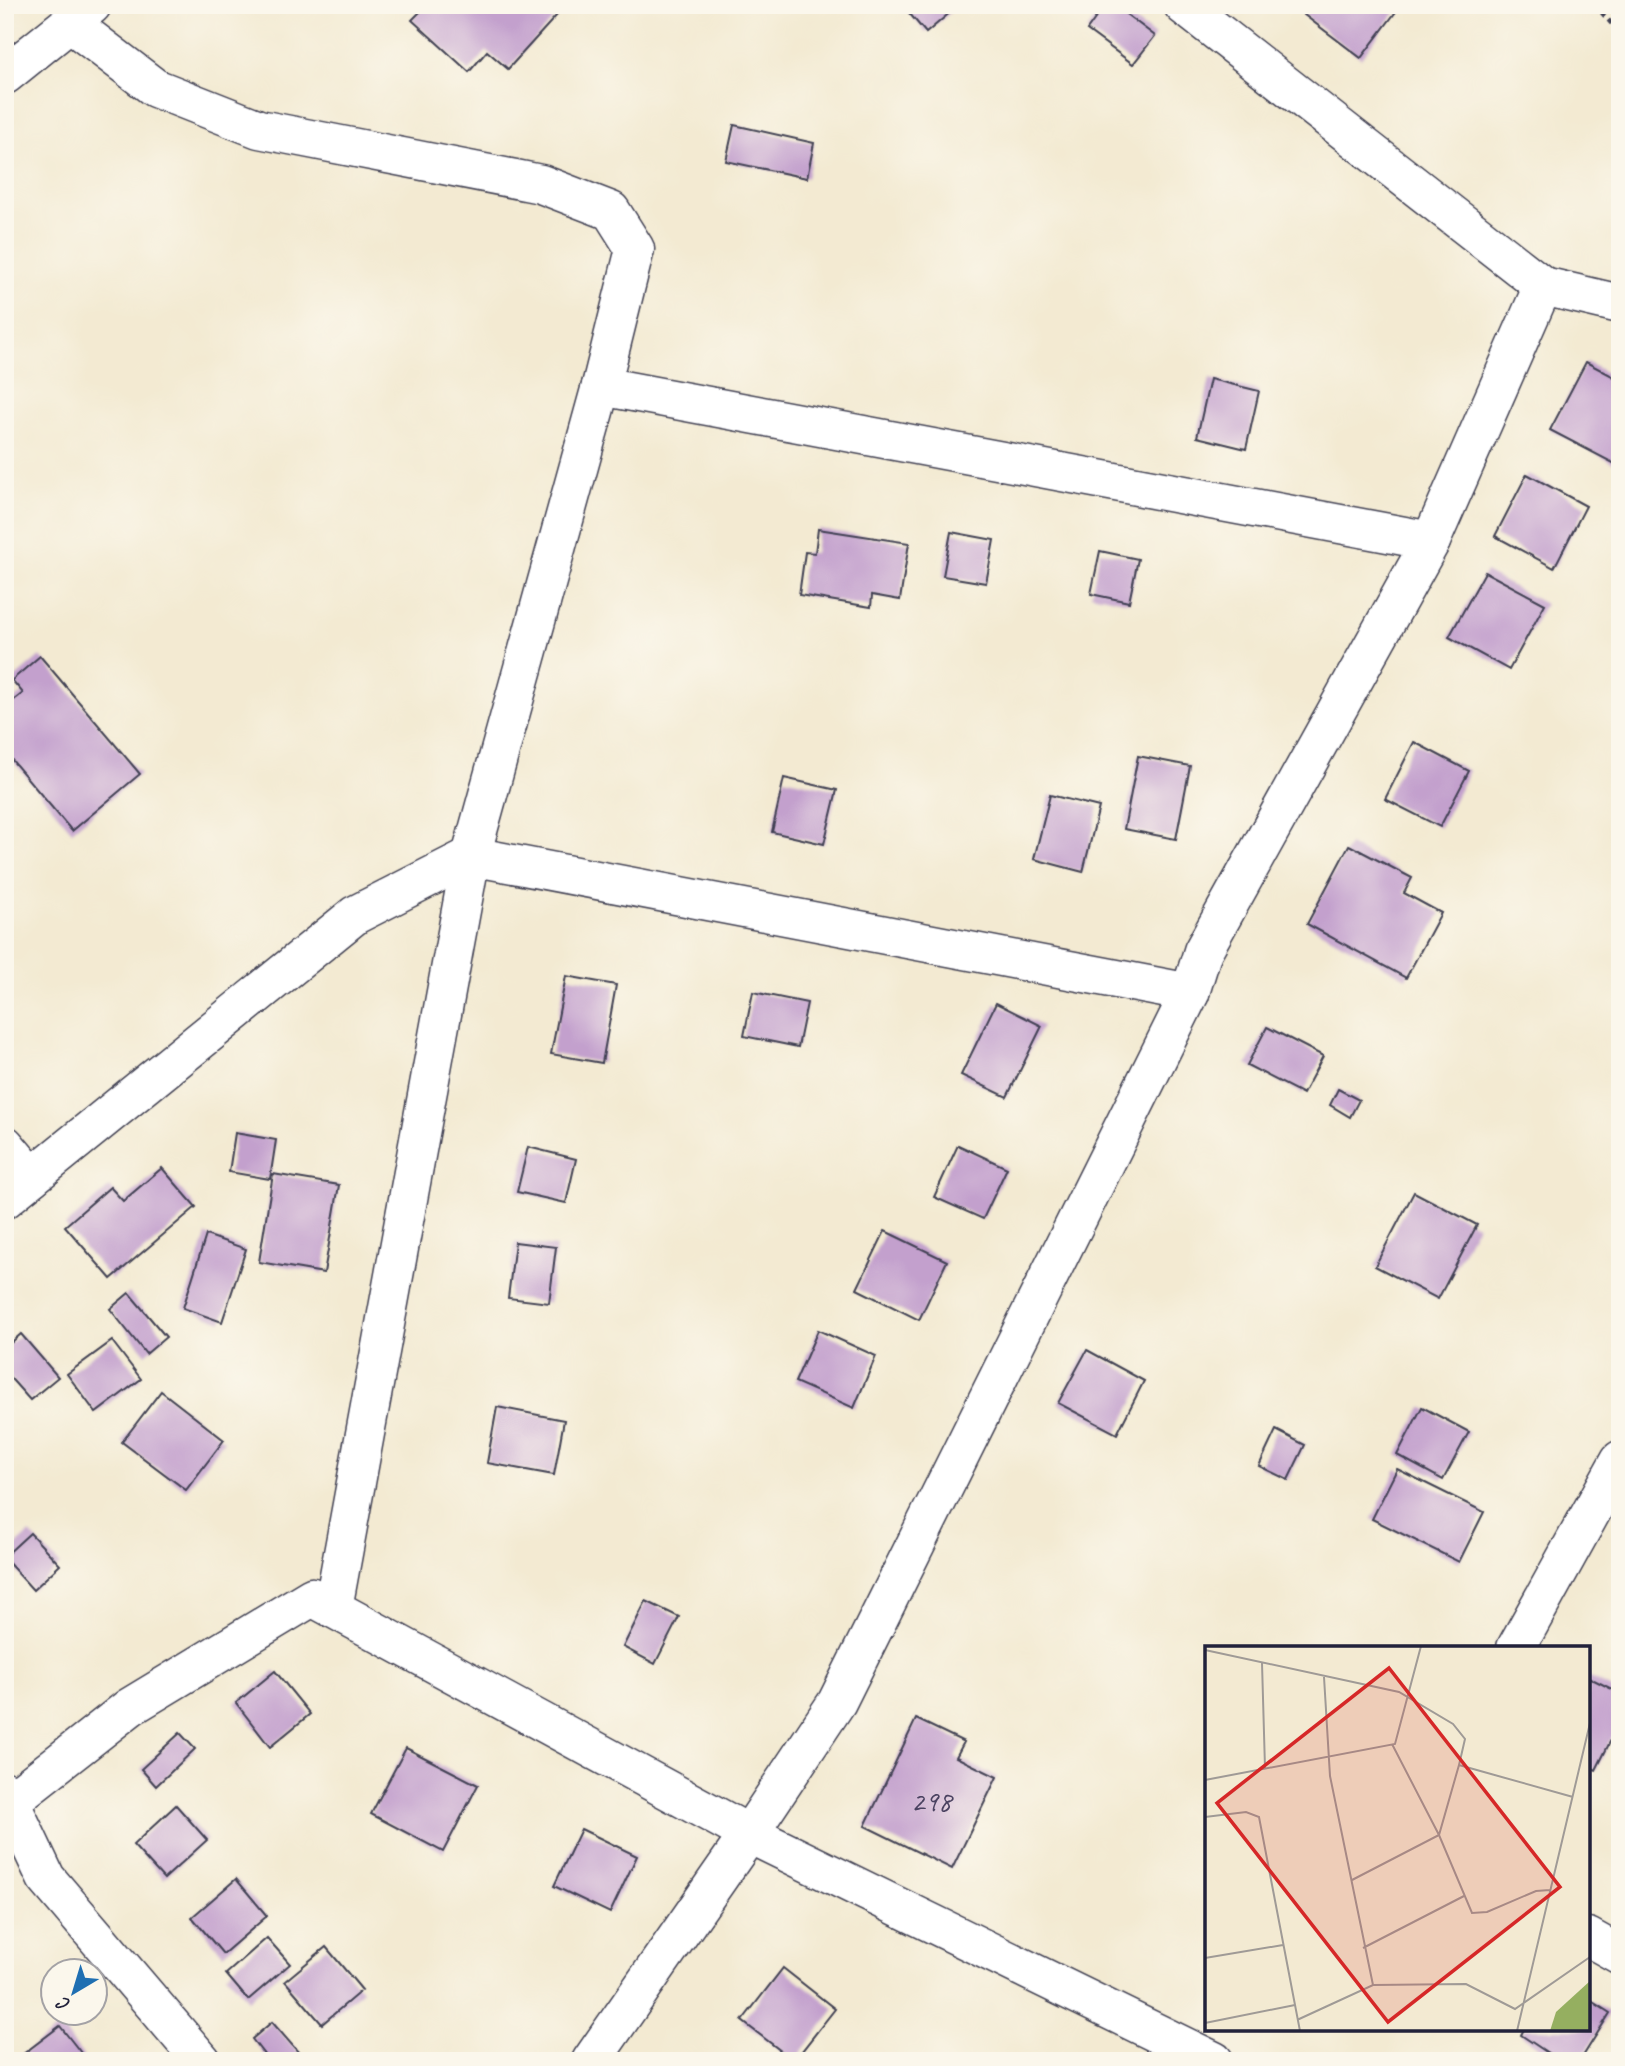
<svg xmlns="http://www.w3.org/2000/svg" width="1625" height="2066" font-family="Caveat,sans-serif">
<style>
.building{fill:#c3a0cd}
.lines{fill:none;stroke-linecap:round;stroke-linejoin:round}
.street-casing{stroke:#414052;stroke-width:41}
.secondary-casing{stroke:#414052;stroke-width:41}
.path{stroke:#414052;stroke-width:4.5;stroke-dasharray:5 5;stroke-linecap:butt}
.street{stroke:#fff;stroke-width:38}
.secondary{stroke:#fff;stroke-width:38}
.labels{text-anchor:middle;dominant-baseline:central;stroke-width:7;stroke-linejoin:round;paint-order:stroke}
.number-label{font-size:30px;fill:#4a4260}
.inset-road{fill:none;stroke:#9f9a96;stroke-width:2}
.view{fill:#d62828;fill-opacity:0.15;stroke:#d62828;stroke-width:3.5}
.inset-edge{fill:none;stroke:#22223b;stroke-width:3.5}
</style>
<rect width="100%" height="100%" fill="#fbf7ec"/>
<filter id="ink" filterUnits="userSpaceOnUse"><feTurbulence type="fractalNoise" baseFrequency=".0143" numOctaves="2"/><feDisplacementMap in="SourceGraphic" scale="14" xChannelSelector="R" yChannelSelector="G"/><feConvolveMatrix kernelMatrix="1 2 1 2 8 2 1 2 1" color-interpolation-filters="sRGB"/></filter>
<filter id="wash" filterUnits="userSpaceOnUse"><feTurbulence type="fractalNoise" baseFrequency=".00686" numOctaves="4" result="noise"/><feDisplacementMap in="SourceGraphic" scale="28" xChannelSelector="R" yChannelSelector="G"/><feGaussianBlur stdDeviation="1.57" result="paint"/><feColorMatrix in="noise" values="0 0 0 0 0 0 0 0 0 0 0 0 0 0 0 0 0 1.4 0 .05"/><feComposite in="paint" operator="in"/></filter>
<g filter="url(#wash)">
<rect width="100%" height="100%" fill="#f3ead2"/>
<g id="blocks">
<!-- building -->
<g class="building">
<path d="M427,5H546L557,15L508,69L487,51L469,72L412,20Z"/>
<path d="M905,5H959L926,33L904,7Z"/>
<path d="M1105,5H1114L1155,36L1133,64L1087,30Z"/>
<path d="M1310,5H1401L1361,58L1303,14Z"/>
<path d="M734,125L814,143L807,178L726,161Z"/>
<path d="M1586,362L1620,380V454L1615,464L1550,430Z"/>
<path d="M1210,379L1259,391L1246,449L1197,437Z"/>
<path d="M1527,474L1586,506L1554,568L1495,536Z"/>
<path d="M818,529L909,543L900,600L872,595L871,607L799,595L805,552L815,553Z"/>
<path d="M951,532L994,540L986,583L943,576Z"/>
<path d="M1100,551L1138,559L1129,602L1091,594Z"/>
<path d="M1485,572L1545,604L1509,670L1449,637Z"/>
<path d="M40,656L140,774L72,831L5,752V707L23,693L12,680Z"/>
<path d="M1414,742L1469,771L1440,827L1385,799Z"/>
<path d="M1138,756L1190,766L1176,839L1124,829Z"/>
<path d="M784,778L837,790L824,844L772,832Z"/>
<path d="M1050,795L1099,807L1083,872L1034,859Z"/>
<path d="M1349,845L1412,878L1404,893L1441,913L1406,978L1307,924Z"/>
<path d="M566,976L616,985L602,1063L551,1054Z"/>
<path d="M753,992L807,1003L798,1047L744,1036Z"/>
<path d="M996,1003L1042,1026L1007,1097L961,1075Z"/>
<path d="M1267,1027L1323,1056L1303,1094L1247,1065Z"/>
<path d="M1338,1089L1359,1100L1350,1117L1330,1105Z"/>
<path d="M235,1133L276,1140L270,1179L229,1172Z"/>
<path d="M958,1145L1007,1168L983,1219L934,1197Z"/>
<path d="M528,1147L576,1159L566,1203L517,1192Z"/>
<path d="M162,1168L196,1207L111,1279L65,1226L110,1187L123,1201Z"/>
<path d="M273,1174L339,1185L324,1273L259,1262Z"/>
<path d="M1414,1192L1477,1225L1438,1299L1375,1266Z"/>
<path d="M885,1231L947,1261L919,1320L857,1289Z"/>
<path d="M206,1235L246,1249L222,1322L183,1308Z"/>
<path d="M515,1242L556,1247L549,1303L508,1298Z"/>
<path d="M129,1293L166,1337L146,1354L110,1309Z"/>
<path d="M818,1330L876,1356L854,1408L795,1382Z"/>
<path d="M21,1334L58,1377L30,1400L5,1372V1348Z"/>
<path d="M112,1341L141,1379L96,1413L67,1374Z"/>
<path d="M1087,1350L1144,1381L1117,1434L1058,1403Z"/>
<path d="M161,1391L224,1440L186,1490L122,1442Z"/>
<path d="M497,1407L564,1420L554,1475L487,1463Z"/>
<path d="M1422,1407L1469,1432L1443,1480L1397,1455Z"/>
<path d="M1276,1430L1305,1445L1288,1480L1259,1466Z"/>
<path d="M1397,1469L1484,1512L1459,1562L1372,1519Z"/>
<path d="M30,1533L60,1565L33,1590L5,1559V1556Z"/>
<path d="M646,1601L679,1617L655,1664L623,1647Z"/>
<path d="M275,1671L310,1714L270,1747L236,1703Z"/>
<path d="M1588,1677L1620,1693V1722L1596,1770L1588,1766Z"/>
<path d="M916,1719L964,1742L956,1757L997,1777L952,1869L865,1826Z"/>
<path d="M180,1733L195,1749L156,1786L141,1769Z"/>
<path d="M406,1748L478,1785L443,1852L371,1814Z"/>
<path d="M176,1805L207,1840L164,1879L133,1845Z"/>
<path d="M581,1829L637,1856L610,1913L554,1886Z"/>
<path d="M236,1879L267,1916L223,1954L192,1917Z"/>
<path d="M267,1938L290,1964L248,2000L226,1974Z"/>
<path d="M326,1947L362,1990L322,2024L285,1981Z"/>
<path d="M783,1968L835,2009L794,2061L742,2021Z"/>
<path d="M1588,1999L1610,2013L1580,2061H1560L1521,2035L1524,2029H1588Z"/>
<path d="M272,2022L300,2054L291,2061H269L252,2039Z"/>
<path d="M60,2026L85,2058L81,2061H14Z"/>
</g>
</g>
</g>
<g filter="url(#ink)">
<use href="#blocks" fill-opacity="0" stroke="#414052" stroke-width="2"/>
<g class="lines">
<defs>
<g id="street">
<path d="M1183,5L1543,286L1620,304"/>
<path d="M70,23L155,88L259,129L541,184L611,211L635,249L601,386L471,856L333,1608"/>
<path d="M601,386L1431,541"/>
<path d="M5,1145L32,1177L5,1199"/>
<path d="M32,1177L355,915L471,856L1190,993"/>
<path d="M1516,1648L1620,1460"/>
<path d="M5,1791L46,1878L202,2061"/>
<path d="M5,1805L130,1707L312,1597L749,1834L1214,2061"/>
<path d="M1588,1937L1620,1955"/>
<path d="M591,2061L749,1834L837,1702L1190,993L1203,951L1431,541L1543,286"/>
</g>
<path id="secondary" d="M5,75L92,5"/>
</defs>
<!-- street casing -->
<use href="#street" class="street-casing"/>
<!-- secondary casing -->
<use href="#secondary" class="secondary-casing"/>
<!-- path -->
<g class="path">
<path d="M1595,5L1620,33"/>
<path d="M1607,5L1620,14"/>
</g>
<!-- street -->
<use href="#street" class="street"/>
<!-- secondary -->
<use href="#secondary" class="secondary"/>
</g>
</g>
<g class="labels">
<!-- number labels -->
<g class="number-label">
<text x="931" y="1801">298</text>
</g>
</g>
<!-- overview -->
<g transform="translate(1205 1646)">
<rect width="385" height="385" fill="#f3ead2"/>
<path d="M385,335V385H345L351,366Z" fill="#95af60"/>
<path class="inset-road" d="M0,4L194,46L248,78L260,93L254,119L368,151M57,17L60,122M119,31L125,130L168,339M187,98L234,189L267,267L282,266L331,245L345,244M0,134L190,98L216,0M0,171L41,166L54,171L95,385M147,234L234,189L254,119M158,302L259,250M0,312L78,299M92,374L168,339L261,338L310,363L385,311M0,377L90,359M312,385L385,77"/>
<path class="view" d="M184,22L355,241L183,376L12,157Z"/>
<rect width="385" height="385" class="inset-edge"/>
</g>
<!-- margin -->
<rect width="1625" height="2066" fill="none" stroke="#fbf7ec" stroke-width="28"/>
<!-- north arrow -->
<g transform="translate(74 1992) rotate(218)"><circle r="33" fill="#fbf7ec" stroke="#a4a2a5" stroke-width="2"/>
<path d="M0-5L12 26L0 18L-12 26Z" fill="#1f6fb2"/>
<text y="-10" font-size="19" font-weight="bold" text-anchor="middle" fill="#22223b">С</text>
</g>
</svg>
